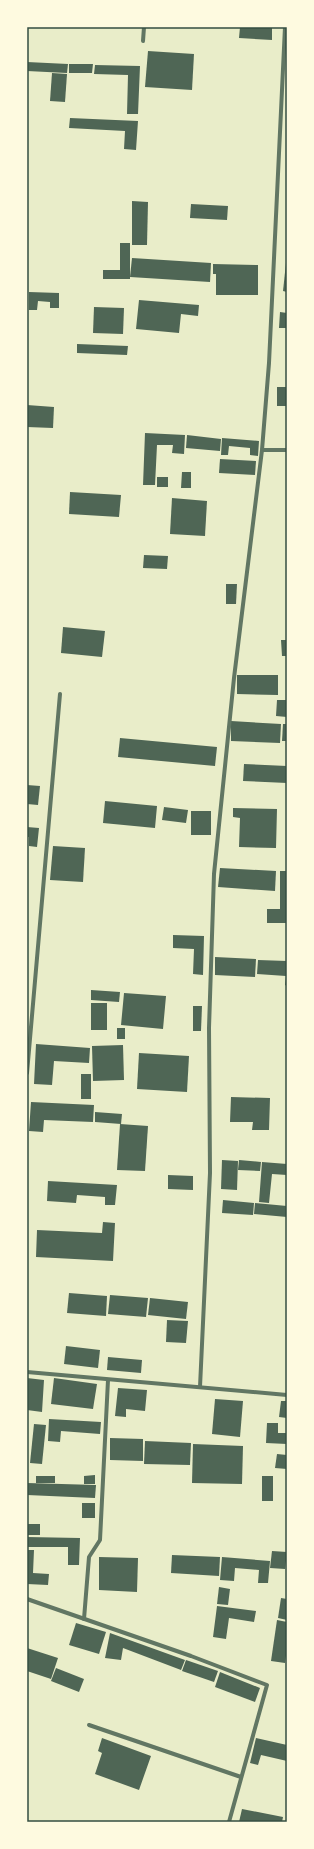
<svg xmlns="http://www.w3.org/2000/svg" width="314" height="1849" font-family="Signika,sans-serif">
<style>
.building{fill:#4f6655}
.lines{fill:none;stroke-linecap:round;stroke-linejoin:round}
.minor{stroke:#617663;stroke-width:4}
.neatline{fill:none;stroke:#344e41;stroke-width:1.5}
</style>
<rect width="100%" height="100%" fill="#e9edc9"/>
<!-- building -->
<g class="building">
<path d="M240,27H272V40L239,38Z"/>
<path d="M148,51L194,54L192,90L145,87Z"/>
<path d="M27,62L68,64L67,73L27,71Z"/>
<path d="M69,64H93L92,73H69Z"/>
<path d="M95,65L140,66L138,114H127L128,75L94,74Z"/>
<path d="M52,73L67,74L65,102L50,101Z"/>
<path d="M70,118L138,121L136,150L124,149L125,131L69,128Z"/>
<path d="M132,201L148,202L147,245H132Z"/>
<path d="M191,204L228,206L227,220L190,218Z"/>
<path d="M120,243H130V279H103V270H120Z"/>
<path d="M132,258L211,263L210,282L130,277Z"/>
<path d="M286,263H287V292L283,291Z"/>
<path d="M213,264L258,265V295H216V274H213Z"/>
<path d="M29,292L59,293V308H50V302L38,301L37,310H29Z"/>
<path d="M139,300L199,305L198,316L181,314L179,333L136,329Z"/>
<path d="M94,307L124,308L123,334L93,333Z"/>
<path d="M280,312L287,313V328H279Z"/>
<path d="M77,344L128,346L127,355L77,353Z"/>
<path d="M277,387H287L286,406H277Z"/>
<path d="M27,405L54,407L53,428L27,427Z"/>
<path d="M145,433L185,435L184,454L172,453L173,445H157L155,485H143Z"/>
<path d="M187,435L221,439L220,451L186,448Z"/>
<path d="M222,438L259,441L258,456L250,455V448L229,446L228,455H221Z"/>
<path d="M220,459L256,461L255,475L219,473Z"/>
<path d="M182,472H191V488H181Z"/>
<rect x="157" y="477" width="11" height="10"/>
<path d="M70,492L121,495L119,517L69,514Z"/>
<path d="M172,498L207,501L205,536L170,534Z"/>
<path d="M144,555L168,556L167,569L143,568Z"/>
<path d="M226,584H237L236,604H226Z"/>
<path d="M63,627L105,631L102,657L61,653Z"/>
<path d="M281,640H287V656H282Z"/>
<path d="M237,675H278V695L237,694Z"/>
<path d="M277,700H287V717L276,716Z"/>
<path d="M231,721L281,724L280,743L231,741Z"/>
<path d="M283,724H287V741H282Z"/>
<path d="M120,738L217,747L215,766L118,757Z"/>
<path d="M244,764L287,766V783L243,781Z"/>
<path d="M27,785L40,786L38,805L27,804Z"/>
<path d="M105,801L157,806L155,828L103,823Z"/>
<path d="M164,807L188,810L186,823L162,820Z"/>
<path d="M233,808L277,809L276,848L239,847L240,818L233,817Z"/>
<rect x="191" y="811" width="20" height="24"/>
<path d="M27,827L39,828L37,847L29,846V837H27Z"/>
<path d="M53,846L85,848L83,882L50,880Z"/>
<path d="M220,868L276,871L275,891L218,887Z"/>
<path d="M280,871H287V923H267V909H280Z"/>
<path d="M173,935L204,936L203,975L193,974L194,949L173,948Z"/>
<path d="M215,957L256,959L255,977L215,975Z"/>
<path d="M258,960L287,961V986L285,985L286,976L257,974Z"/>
<path d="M91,990L120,992L119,1002L91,1000Z"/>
<path d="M124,993L166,996L163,1029L121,1025Z"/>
<rect x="91" y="1003" width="16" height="27"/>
<path d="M193,1006H202L201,1031H193Z"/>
<rect x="117" y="1028" width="8" height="11"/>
<path d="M36,1044L90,1048L89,1063L54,1061L52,1085L34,1084Z"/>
<path d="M123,1045L124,1080L93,1081L92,1046Z"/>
<path d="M139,1053L189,1056L187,1092L137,1089Z"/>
<rect x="81" y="1074" width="10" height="25"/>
<path d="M231,1097L270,1098L269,1130H252L253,1122H230Z"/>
<path d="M31,1102L94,1105L93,1122L44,1120L43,1132L29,1131Z"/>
<path d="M95,1112L122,1114L121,1124L95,1122Z"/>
<path d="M120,1124L148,1126L145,1171L117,1170Z"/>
<path d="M222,1160L238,1161L237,1190L221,1189Z"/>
<path d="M239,1160L261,1162L260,1171L238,1170Z"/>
<path d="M262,1162L287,1164V1175L272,1174L269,1203L259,1202Z"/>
<path d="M168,1175L193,1176V1190L168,1189Z"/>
<path d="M48,1181L117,1185L115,1205H105V1197L77,1195L76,1203L47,1201Z"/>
<path d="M223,1200L254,1203L253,1215L222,1213Z"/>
<path d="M255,1203L287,1206V1217L254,1214Z"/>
<path d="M103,1222L115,1223L113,1261L36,1257L37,1230L102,1233Z"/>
<path d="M69,1293L107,1296L106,1316L67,1313Z"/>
<path d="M110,1295L148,1298L146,1317L108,1314Z"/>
<path d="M150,1298L188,1302L186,1319L148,1315Z"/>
<path d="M167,1320L188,1321L186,1343L166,1342Z"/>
<path d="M66,1346L100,1350L98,1368L64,1364Z"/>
<path d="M108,1357L142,1360L141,1373L107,1370Z"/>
<path d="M27,1378L44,1380L42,1412L27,1410Z"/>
<path d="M54,1378L97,1384L93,1409L51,1404Z"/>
<path d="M118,1388L147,1390L145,1411L126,1409V1417L115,1416Z"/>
<path d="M215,1399L243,1401L240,1437L212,1434Z"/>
<path d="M281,1401H287V1418L279,1417Z"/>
<path d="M49,1419L101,1422L100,1434L61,1431L60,1442L48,1441Z"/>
<path d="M267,1423H278V1433H287V1444L266,1443Z"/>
<path d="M34,1424L46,1425L42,1464L30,1463Z"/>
<path d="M110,1438L143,1439V1461L110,1460Z"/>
<path d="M145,1441L191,1443L190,1465L144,1464Z"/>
<path d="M193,1444L243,1446L242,1484L192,1483Z"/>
<path d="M277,1454L287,1455V1469L275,1468Z"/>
<path d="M95,1475V1484H84V1476Z"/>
<rect x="36" y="1476" width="19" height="7"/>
<rect x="262" y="1476" width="11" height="25"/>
<path d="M27,1483L96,1485L95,1498L27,1495Z"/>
<rect x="82" y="1503" width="13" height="15"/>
<rect x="27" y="1524" width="13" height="11"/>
<path d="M27,1537L80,1538L79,1565H68V1547H27Z"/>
<path d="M27,1550H34L33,1573L49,1574L48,1585L27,1584Z"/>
<path d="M272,1551L287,1552L285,1569L270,1568Z"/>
<path d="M172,1555L220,1557L219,1576L171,1573Z"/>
<path d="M99,1557L138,1558L137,1592L99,1590Z"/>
<path d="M222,1557L270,1561L268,1583H258L259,1570L235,1568L234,1581L220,1580Z"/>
<path d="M219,1587L230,1589L228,1605L217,1604Z"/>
<path d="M281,1598L287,1599V1620L278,1618Z"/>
<path d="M217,1606L256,1611L254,1622L229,1618L226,1639L213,1637Z"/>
<path d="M277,1620L287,1622V1648L285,1663L271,1661Z"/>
<path d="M76,1623L106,1632L99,1654L69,1645Z"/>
<path d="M110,1633L185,1660L181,1670L123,1648L121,1660L105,1658Z"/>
<path d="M27,1648L58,1658L51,1679L27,1671Z"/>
<path d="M186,1660L218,1671L214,1682L182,1671Z"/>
<path d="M56,1668L84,1679L79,1692L51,1681Z"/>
<path d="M220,1672L260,1688L255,1702L215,1687Z"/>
<path d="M102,1738L151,1756L139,1790L95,1774L102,1753L98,1751Z"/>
<path d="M256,1738L287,1745V1761L261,1755L258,1765L250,1763Z"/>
<path d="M242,1809L283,1817L282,1822H239Z"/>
</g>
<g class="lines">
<!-- minor -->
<g class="minor">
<path d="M143,41L144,27"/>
<path d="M262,450H287"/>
<path d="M27,1073L60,694"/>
<path d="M27,1372L287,1395"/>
<path d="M200,1387L210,1173L209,1028L214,874L234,678L262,450L269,363L285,27"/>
<path d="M27,1599L191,1656L267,1685L229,1822"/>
<path d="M84,1619L89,1557L100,1540L108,1380"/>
<path d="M89,1725L241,1777"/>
</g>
</g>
<!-- border -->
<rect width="314" height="1849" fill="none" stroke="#fefae0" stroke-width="56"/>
<rect x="28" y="28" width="258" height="1793" class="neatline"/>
</svg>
